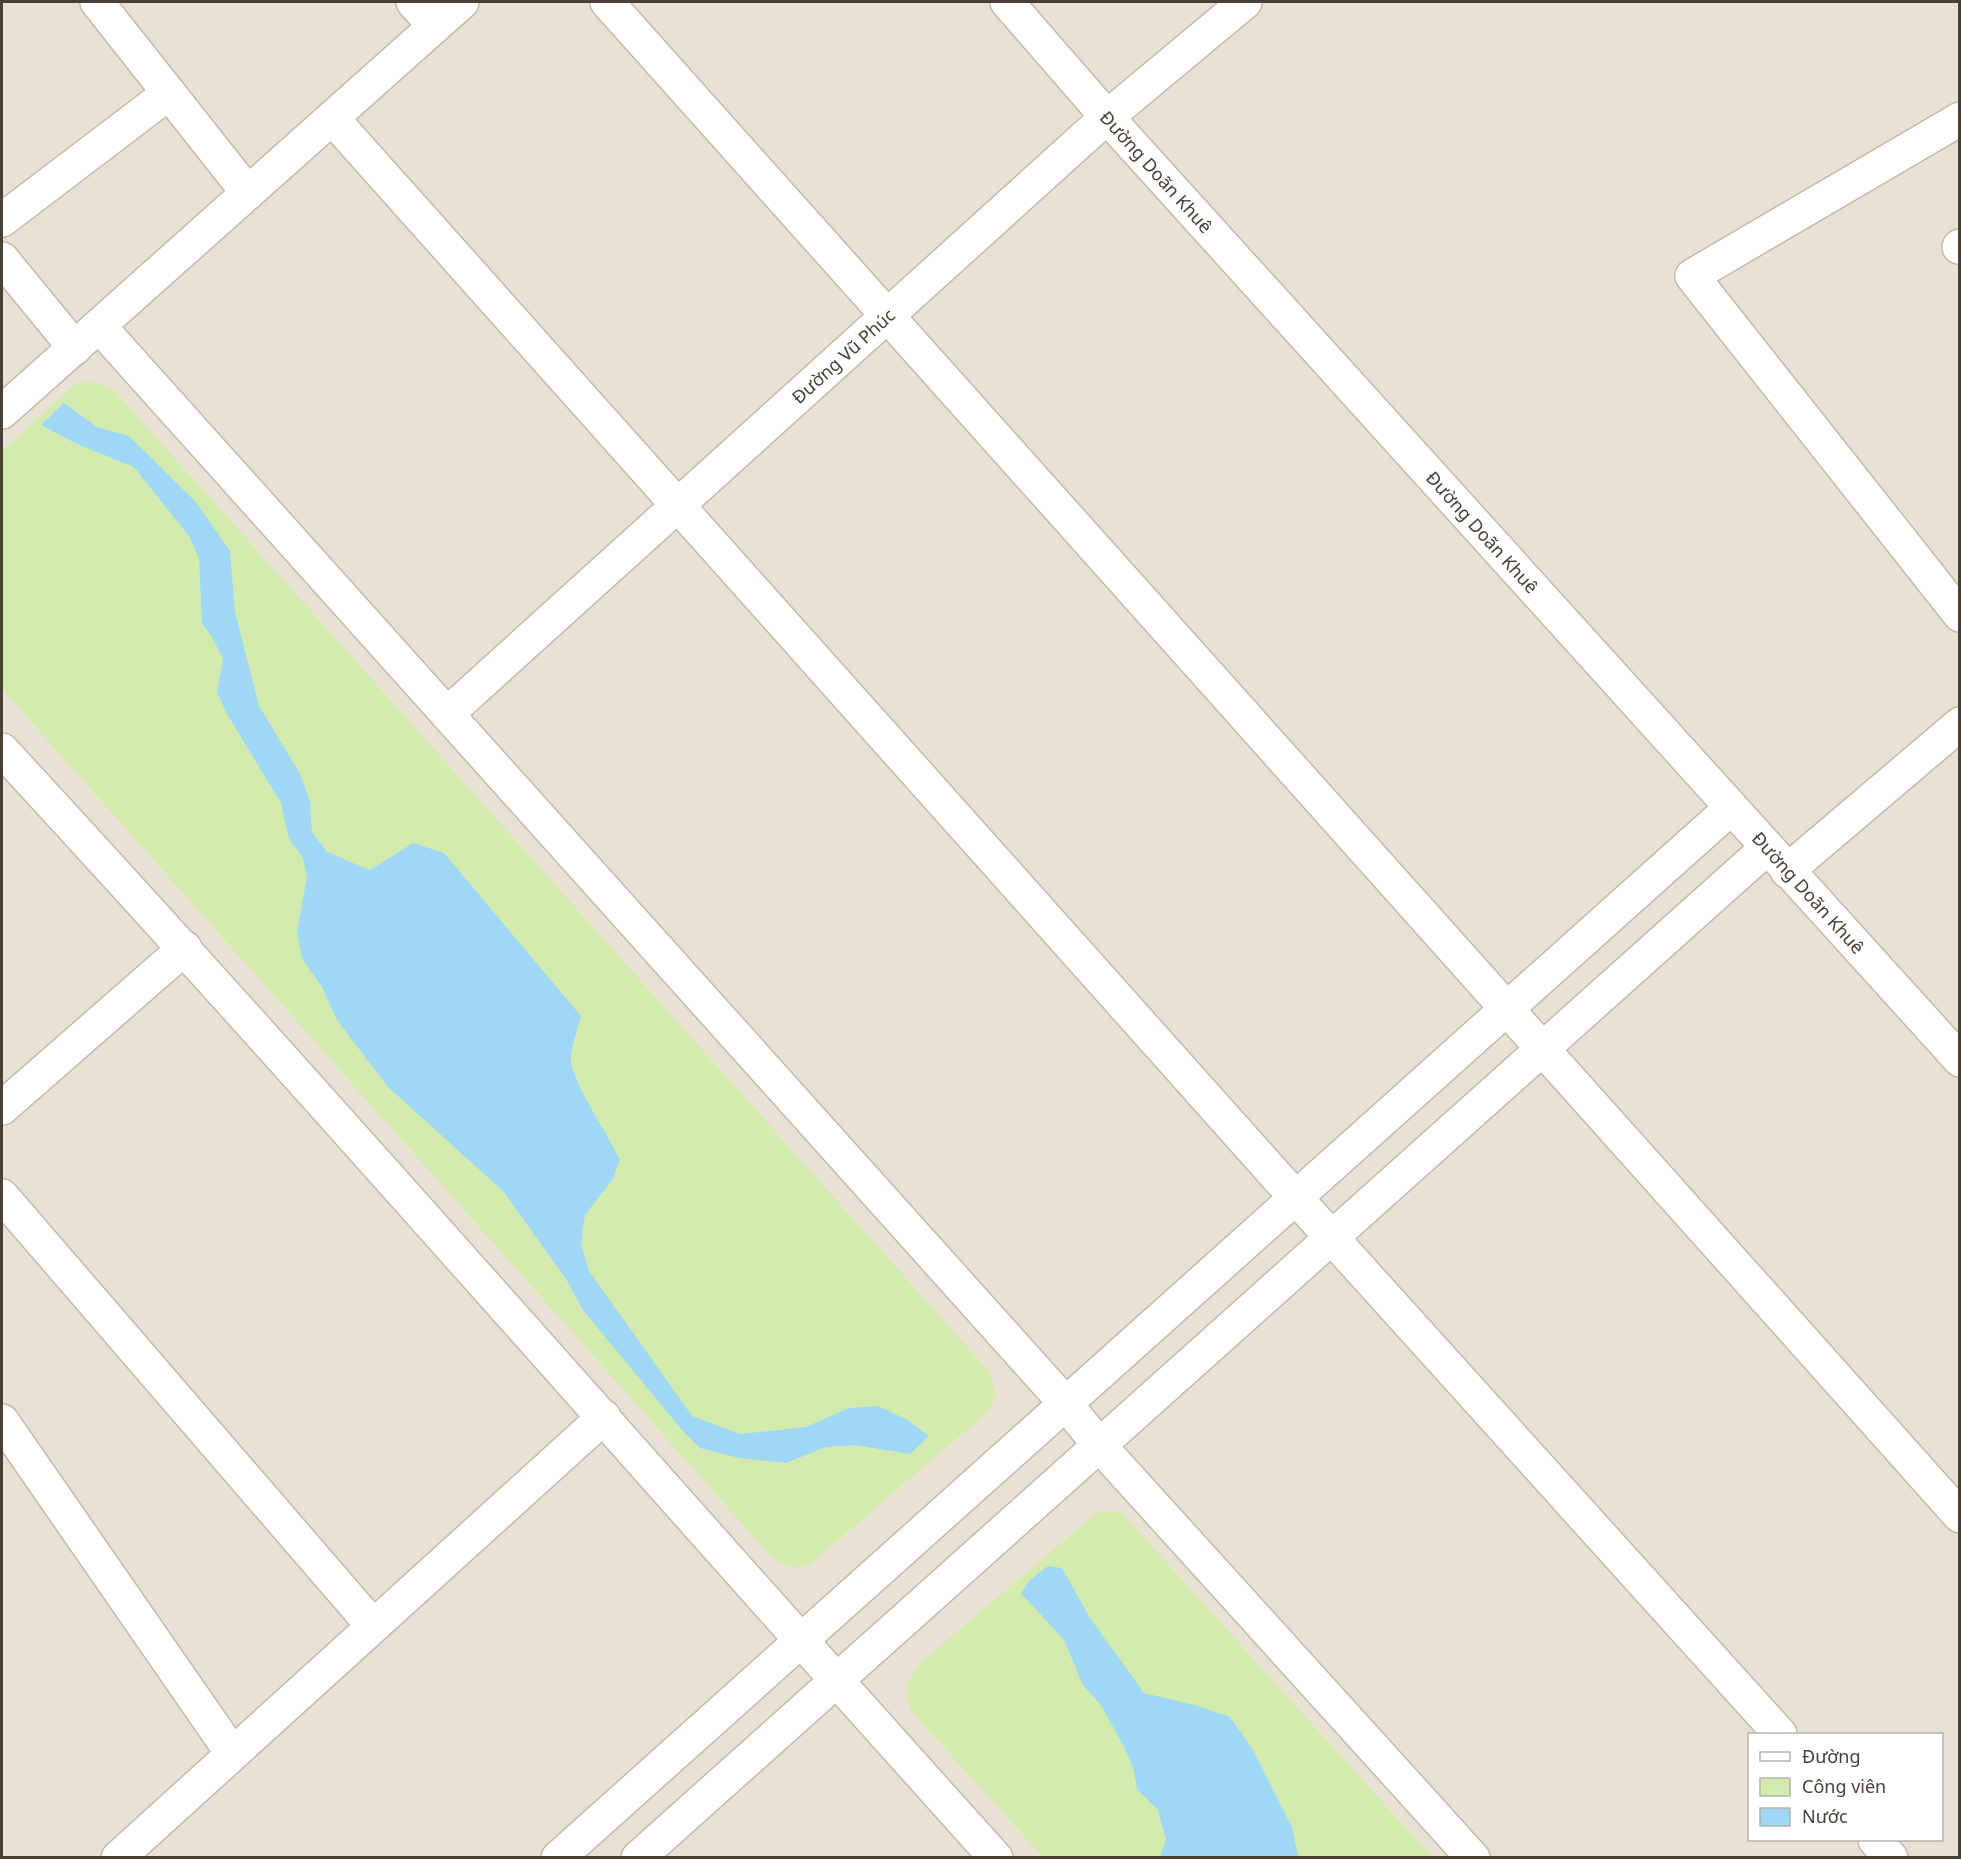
<svg xmlns="http://www.w3.org/2000/svg" width="1961" height="1859" font-family="'Noto Sans',sans-serif">
<style>
.residential{fill:#e9e2d4;fill-rule:evenodd}
.green{fill:#d3ecad}
.water{fill:#9fd7f6}
.lines{fill:none;stroke-linecap:round;stroke-linejoin:round}
.minor-casing{stroke:#c4baac;stroke-width:36}
.tertiary-casing{stroke:#c4baac;stroke-width:36}
.minor{stroke:#fff;stroke-width:33}
.tertiary{stroke:#fff;stroke-width:33}
.labels{text-anchor:middle;dominant-baseline:central;stroke-width:4.5;stroke-linejoin:round;paint-order:stroke}
.street-label{font-size:18px;fill:#484035;stroke:#fff}
</style>
<rect width="100%" height="100%" fill="#f5f0e7"/>
<!-- residential -->
<path class="residential" d="M2,2H1959V1857L2,1858ZM1750,1734H1942V1840H1750Z"/>
<!-- green -->
<g class="green">
<path d="M94,381L115,391L988,1370L996,1394L987,1413L809,1565L796,1568L776,1562L2,689V451L75,384Z"/>
<path d="M1112,1511L1123,1514L1432,1857H1043L910,1710L906,1685L920,1663L1097,1512Z"/>
</g>
<!-- water -->
<g class="water">
<path d="M64,403L97,427L129,436L196,502L230,551L235,612L259,706L299,772L310,801L312,832L327,852L370,870L413,843L444,853L581,1016C578,1027 570,1051 571,1062C575,1087 608,1134 620,1160L612,1180L585,1215L581,1244L589,1271L692,1416L740,1434L806,1427L849,1408L878,1406L906,1419L929,1436L910,1454L855,1445L826,1447L786,1463L739,1458L700,1448L682,1430L583,1310L566,1279L503,1191L388,1087L337,1020L322,987L302,958L297,932L307,877L303,858L289,839L281,803L227,714L217,692L223,659L212,637L202,623L199,558L189,536L134,467L75,443L41,425Z"/>
<path d="M1048,1566L1062,1568L1090,1618L1144,1693L1195,1705L1230,1717L1253,1750L1292,1827L1298,1857H1160L1166,1840L1158,1810L1137,1789L1133,1767L1123,1745L1101,1705L1083,1685L1064,1640L1021,1593L1030,1580Z"/>
</g>
<g class="lines">
<defs>
<g id="minor">
<path d="M97,2L248,193"/>
<path d="M413,2L435,26"/>
<path d="M607,2L1960,1516"/>
<path d="M332,118L1296,1198L1780,1734"/>
<path d="M1960,119L1692,276L1960,615"/>
<path d="M2,220L169,93"/>
<path d="M1959,247L1960,246"/>
<path d="M2,259L75,348"/>
<path d="M99,326L1066,1404L1099,1445L1473,1858"/>
<path d="M2,412L462,2"/>
<path id="s1" d="M447,714L1107,117L1245,2"/>
<path d="M2,750C338,1114 663,1489 996,1858"/>
<path d="M1787,871L1960,724"/>
<path d="M2,1108L185,948"/>
<path d="M2,1196L373,1626"/>
<path d="M2,1421L232,1753"/>
<path d="M1875,1840L1891,1858"/>
<path d="M118,1858L604,1417"/>
<path d="M558,1858L1731,808"/>
<path d="M638,1858L1767,848"/>
</g>
<g id="tertiary">
<path id="s2" d="M1007,2L1107,117L1960,1060"/>
</g>
</defs>
<!-- minor casing -->
<use href="#minor" class="minor-casing"/>
<!-- tertiary casing -->
<use href="#tertiary" class="tertiary-casing"/>
<!-- minor -->
<use href="#minor" class="minor"/>
<!-- tertiary -->
<use href="#tertiary" class="tertiary"/>
</g>
<g class="labels">
<!-- street labels -->
<g class="street-label">
<text stroke="none"><textPath href="#s2" startOffset="226">Đường Doãn Khuê</textPath></text>
<text stroke="none"><textPath href="#s1" startOffset="534">Đường Vũ Phúc</textPath></text>
<text stroke="none"><textPath href="#s2" startOffset="712">Đường Doãn Khuê</textPath></text>
<text stroke="none"><textPath href="#s2" startOffset="1198">Đường Doãn Khuê</textPath></text>
</g>
</g>
<!-- border -->
<rect width="1961" height="1859" fill="none" stroke="#484035" stroke-width="6"/>
<!-- legend -->
<rect x="1748" y="1733" width="195" height="108" fill="#ffffff" stroke="#b6b3ae" stroke-width="1.5"/>
<rect x="1760" y="1752" width="30" height="9" fill="#ffffff" stroke="#b6b3ae" stroke-width="1.5"/>
<text x="1802" y="1763" font-size="18" fill="#484035">Đường</text>
<rect x="1760" y="1778" width="30" height="18" fill="#d3ecad" stroke="#b6b3ae" stroke-width="1.5"/>
<text x="1802" y="1793" font-size="18" fill="#484035">Công viên</text>
<rect x="1760" y="1808" width="30" height="18" fill="#9fd7f6" stroke="#b6b3ae" stroke-width="1.5"/>
<text x="1802" y="1823" font-size="18" fill="#484035">Nước</text>
</svg>
